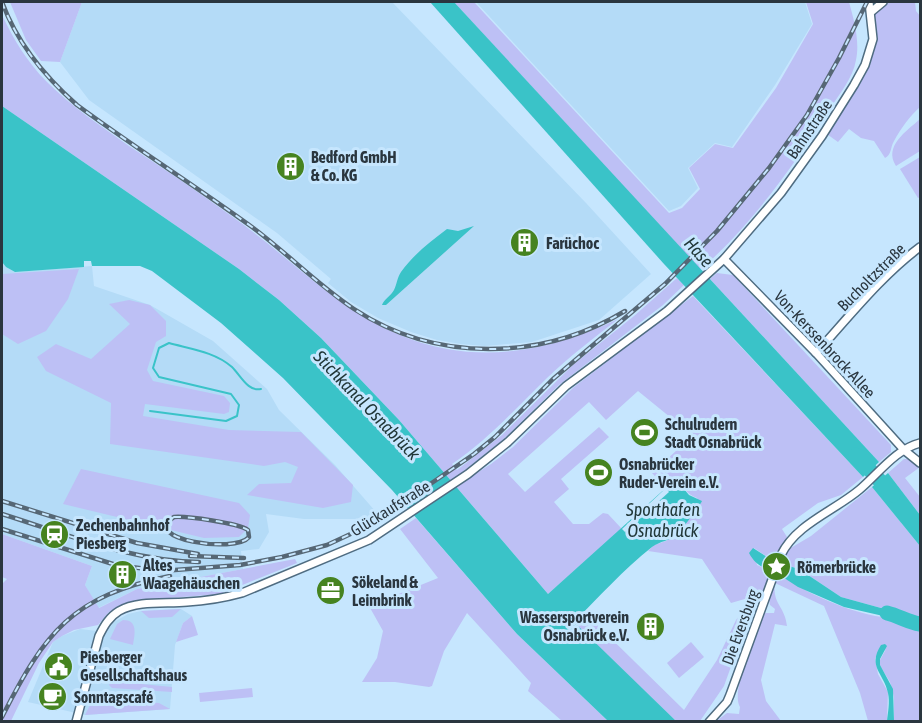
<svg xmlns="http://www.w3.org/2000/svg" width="922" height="723" font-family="'Asap Condensed',sans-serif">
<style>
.built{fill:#b4dbf7}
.green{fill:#bdc0f5}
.water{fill:#3ac3c8}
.pier{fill:#c6e6fe}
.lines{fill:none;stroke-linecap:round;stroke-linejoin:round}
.stream{stroke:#3ac3c8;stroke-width:2}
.river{stroke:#3ac3c8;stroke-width:15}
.street-casing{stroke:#4f6c81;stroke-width:10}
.street{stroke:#fff;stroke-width:7}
.rail-casing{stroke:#566775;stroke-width:4.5}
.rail{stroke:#c6e6fe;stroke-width:2;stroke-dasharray:7;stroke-linecap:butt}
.labels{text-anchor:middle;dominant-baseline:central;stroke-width:6;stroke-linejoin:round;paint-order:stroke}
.street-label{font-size:16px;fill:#2a363f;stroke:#c6e6fe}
.poi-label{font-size:16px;font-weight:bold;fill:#2a363f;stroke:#c6e6fe;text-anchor:start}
.water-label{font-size:18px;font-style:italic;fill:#213738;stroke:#c6e6fe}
</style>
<rect width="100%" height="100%" fill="#c6e6fe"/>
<!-- built -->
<g class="built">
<path d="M82,2H392L586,203L651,274L599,320L532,342L485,346L461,344L437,340L411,332L378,318L351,302L328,283L331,279L277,233L89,100L60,62Z"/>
<path d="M476,2H805L812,24L775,85L732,147L715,143L688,168L698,188L681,206L669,211Z"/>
<path d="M2,262L6,267L15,272L92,266L94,286L150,305L213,341L267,389L279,410L335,465L376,512L366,519H304L266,514L269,532L259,549L241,551L243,569L137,589L98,608L85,585L92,566L2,534Z"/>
<path d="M181,609L192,616L183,623L175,645L170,709L85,715L28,702L53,642L62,636L80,629L106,632L114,622L128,614L141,611Z"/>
</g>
<!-- green -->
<g class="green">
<path d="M10,2H82L60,62L41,61L26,40Z"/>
<path d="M454,2H474L669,213L682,208L700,189L689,168L715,144L733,148L776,88L813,24L806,2H849C854,20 860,41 856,60C853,78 839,94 830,109C794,165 751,226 700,270Z"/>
<path d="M883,2H915L916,11L920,16V107C910,116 901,128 894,141C890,148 892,154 885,158L874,141L861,138L849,129L838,142L824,132L870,52L871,12Z"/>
<path d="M2,15C14,40 27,62 47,82C72,107 101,126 129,146C163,168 197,191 230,215C303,266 355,332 447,349C507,360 565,344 618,319C594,338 569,357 547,378C516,408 488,440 452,464L457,470L502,435L574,364L634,316L677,278L684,285L663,305L559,385L505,438L460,474L464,481L491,464L513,447L574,387L693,296L863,477L841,495L818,503L782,529L787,537L775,562L754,548L757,565L771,571L762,594L731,603L702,559L648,551L654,545L666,541L684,527L689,516L700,507L697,498C685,494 684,486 678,477L666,488L652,473L691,437L681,426L638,391L606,420L589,402L508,474L525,492L599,427L609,437L561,479L569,489L554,502L573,524H589L603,513L608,514L622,529L548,594L399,420L321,338L279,300L239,269L2,106Z"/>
<path d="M920,119V151L896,166C883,146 907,131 920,119Z"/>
<path d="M920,157V197L918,198L900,169Z"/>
<path d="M79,269L68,299L46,331L18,344L2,334V274Z"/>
<path d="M717,273L733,275L891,445V452L879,462L710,279Z"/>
<path d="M129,300L150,305L166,321V336L156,342L147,370L153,381L224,396L230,403L229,412L224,414L145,404L143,416L229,430L301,432L353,485L351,502L323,508L247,495L259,484L291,483L298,467L285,462L264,466L110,444L111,403L46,371L37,357L56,344L91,359L130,324L109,304Z"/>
<path d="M904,459H911L920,467L905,478L920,497V515L888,473Z"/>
<path d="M81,469L239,503L250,515L248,528L239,537L204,538L63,504Z"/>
<path d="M872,487L920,546V721H894V697L890,682L880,666V660L886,649L875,658L878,674L888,692L887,721H868L860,693L824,606L775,583C772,604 785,606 787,626L775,624L761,680L766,701L781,721L715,722L727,713L739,714L740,707C730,691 756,636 763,617L765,613H774L775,609L770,605L769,599L778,574C807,593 847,612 882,617C886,618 891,617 895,618L899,613L841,597L799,569L782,564L789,549L811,536Z"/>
<path d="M416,518L517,634L608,721H562L528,691L531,683L467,613L444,651L432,686L429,687L395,682H362L377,658L383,631L369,606L438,578L400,529Z"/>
<path d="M2,534L92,566L85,585L99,608L137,589L295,559L297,563L220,594L132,601L109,612L98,625L74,630L62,636L53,642L39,663L11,721H2V584L7,579L2,577Z"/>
<path d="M181,609L172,617L149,618L141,611Z"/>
<path d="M748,610L751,611L724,686L700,721H676L573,622L584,612L684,710L717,660L736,620L742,613Z"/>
<path d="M192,616L198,635L176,642L183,623Z"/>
<path d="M123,620C138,620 135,634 133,645L110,639L117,624Z"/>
<path d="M691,642L704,657L679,678L667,663Z"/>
<path d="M111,681L172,687V692L112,688L109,685Z"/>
<path d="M252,688L253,697L200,702L199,693Z"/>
<path d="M105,699V704L127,706L128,701L159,703L170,709L85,715L91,703Z"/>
</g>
<!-- water -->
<g class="water">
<path d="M430,2H454L879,462L863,477L664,264Z"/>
<path d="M2,106L239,269L279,300L321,338L399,420L548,594L678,477L683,476L686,480L684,489L689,495L702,501C701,504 681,531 677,534C670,541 660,541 652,547C624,569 599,597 574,622L676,721H608L517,634L392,490L283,378L221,323L152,271L140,266H92L91,261H84V267L15,272L6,267L2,262Z"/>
<path d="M474,226L386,305H382C384,299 391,296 394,290C397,284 397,278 401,272C413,255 430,242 447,229L458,231Z"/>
<path d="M888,473L920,515V546L872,487Z"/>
<path d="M753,548L775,562L771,571C760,566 755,564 749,553Z"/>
<path d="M782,564L799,569L841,597L899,613L905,617V621L844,607L798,587L778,574Z"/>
<path d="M885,644L887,646L880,659V665L893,689L894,721H887C888,712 890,702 888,693C884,673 867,667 881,645Z"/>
</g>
<!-- pier -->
<path class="pier" d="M666,488L669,492L625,532L622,529Z"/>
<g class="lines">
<!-- stream -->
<path class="stream" d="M150,411L226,421L237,416L239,405L231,394L159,377L153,368L159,348L169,343C191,349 215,352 232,367C241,376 248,392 261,389"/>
<!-- river -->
<g class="river">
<path d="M856,455L893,495"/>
<path d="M887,613C899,616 908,622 920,624"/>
</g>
<defs>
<g id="street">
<path d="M871,12L883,2"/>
<path d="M724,259L816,353L904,450L920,463"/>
<path d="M816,353C849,317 881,276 920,247"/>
<path d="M76,722L99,636C104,626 109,617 119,611C138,600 166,604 187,602C206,601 224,598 242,593L369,540L468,474L508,442L566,386L667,311L724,259L781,193L822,136L854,85L865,65L873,39L869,2"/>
<path d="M709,722L727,702L730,695L781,555C796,524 834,511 859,490C878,474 896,449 920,443"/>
</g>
</defs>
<!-- street casing -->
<use href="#street" class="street-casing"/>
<!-- street -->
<use href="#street" class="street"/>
<defs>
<g id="rail">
<path d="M2,2C17,43 44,76 77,105C134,147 194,185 252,227C287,253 318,285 354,309C436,363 542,361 625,311"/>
<path d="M2,501L137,543L198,554"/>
<path d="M2,514C66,534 130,561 199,562"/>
<path d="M174,517C187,516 238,523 248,530L249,537C235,554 139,539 174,517Z"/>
<path d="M2,529L116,565L162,571L240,565L282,557L327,545L372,524L474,454L495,437L553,379L665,284L717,231L769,168L807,115L839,58L867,2"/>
<path d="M190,556L244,558"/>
<path d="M2,717C45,632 72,596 170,576"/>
</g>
</defs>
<!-- rail casing -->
<use href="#rail" class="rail-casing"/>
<!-- rail -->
<use href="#rail" class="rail"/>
</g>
<!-- icons -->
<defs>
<symbol id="building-disc" viewBox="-11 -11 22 22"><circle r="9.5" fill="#468320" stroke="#c6e6fe"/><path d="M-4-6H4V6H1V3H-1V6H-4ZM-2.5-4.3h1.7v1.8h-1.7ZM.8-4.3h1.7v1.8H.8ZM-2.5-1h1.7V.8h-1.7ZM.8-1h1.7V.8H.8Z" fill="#fff"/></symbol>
<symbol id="stadium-disc" viewBox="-11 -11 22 22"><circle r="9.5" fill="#468320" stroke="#c6e6fe"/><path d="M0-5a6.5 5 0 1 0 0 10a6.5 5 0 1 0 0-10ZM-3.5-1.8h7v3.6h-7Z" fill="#fff"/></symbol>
<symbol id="station-disc" viewBox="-11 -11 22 22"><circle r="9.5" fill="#468320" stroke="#c6e6fe"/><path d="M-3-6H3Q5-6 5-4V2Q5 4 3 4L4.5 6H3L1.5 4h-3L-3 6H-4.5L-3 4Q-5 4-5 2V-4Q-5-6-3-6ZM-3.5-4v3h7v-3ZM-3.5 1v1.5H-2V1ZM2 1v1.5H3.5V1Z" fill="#fff"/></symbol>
<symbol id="sight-disc" viewBox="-11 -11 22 22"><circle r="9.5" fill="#468320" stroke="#c6e6fe"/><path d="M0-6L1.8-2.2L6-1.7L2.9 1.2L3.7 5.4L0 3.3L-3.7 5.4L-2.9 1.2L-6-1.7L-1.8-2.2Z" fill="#fff"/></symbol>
<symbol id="office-disc" viewBox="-11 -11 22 22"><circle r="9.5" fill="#468320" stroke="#c6e6fe"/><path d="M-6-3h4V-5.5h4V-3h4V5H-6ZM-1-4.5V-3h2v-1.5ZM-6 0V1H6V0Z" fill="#fff"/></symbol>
<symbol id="civic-disc" viewBox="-11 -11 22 22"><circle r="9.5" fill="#468320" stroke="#c6e6fe"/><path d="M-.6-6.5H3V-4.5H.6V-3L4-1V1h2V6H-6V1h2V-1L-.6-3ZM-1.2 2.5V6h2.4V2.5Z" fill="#fff"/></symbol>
<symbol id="cafe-disc" viewBox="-11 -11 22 22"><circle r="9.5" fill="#468320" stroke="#c6e6fe"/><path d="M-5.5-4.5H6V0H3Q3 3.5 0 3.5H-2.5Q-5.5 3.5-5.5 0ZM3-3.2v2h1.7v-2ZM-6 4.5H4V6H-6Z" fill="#fff"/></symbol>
</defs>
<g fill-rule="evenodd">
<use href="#building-disc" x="274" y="150" width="33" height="33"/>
<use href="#building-disc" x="508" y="226" width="33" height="33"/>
<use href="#stadium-disc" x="628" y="416" width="33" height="33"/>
<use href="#stadium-disc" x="582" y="456" width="33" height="33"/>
<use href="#station-disc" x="38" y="518" width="33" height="33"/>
<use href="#sight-disc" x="760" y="550" width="33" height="33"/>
<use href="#building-disc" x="106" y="558" width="33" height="33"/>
<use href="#office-disc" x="314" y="574" width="33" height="33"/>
<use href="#building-disc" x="634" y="610" width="33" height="33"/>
<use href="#civic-disc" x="42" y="650" width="33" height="33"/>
<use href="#cafe-disc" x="36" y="680" width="33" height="33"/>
</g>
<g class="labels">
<!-- street labels -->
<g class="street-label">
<text transform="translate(809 129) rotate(-56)">Bahnstraße</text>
<text transform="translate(871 277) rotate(-45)">Bucholtzstraße</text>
<text transform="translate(825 344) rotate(47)">Von-Kerssenbrock-Allee</text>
<text transform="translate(390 508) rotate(-32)">Glückaufstraße</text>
<text transform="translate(740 627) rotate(-70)">Die Eversburg</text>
</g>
<!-- poi labels -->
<g class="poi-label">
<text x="311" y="157">Bedford GmbH<tspan x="311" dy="18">&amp; Co. KG</tspan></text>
<text x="546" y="243">Farüchoc</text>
<text x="665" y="424">Schulrudern<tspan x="665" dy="18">Stadt Osnabrück</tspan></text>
<text x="619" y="464">Osnabrücker<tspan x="619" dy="18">Ruder-Verein e.V.</tspan></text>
<text x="76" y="525">Zechenbahnhof<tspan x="76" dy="18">Piesberg</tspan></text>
<text x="143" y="565">Altes<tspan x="143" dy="18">Waagehäuschen</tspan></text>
<text x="797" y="567">Römerbrücke</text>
<text x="352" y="582">Sökeland &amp;<tspan x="352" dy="18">Leimbrink</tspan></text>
<text x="629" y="617" text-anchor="end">Wassersportverein<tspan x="629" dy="18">Osnabrück e.V.</tspan></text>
<text x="80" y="657">Piesberger<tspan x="80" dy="18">Gesellschaftshaus</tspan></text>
<text x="74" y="697">Sonntagscafé</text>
</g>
<!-- water labels -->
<g class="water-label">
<text transform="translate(699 252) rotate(48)">Hase</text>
<text transform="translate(367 405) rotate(46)">Stichkanal Osnabrück</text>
<text x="663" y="509">Sporthafen<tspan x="663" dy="21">Osnabrück</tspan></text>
</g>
</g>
<!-- border -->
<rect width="922" height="723" fill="none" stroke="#2a363f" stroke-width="6"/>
</svg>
